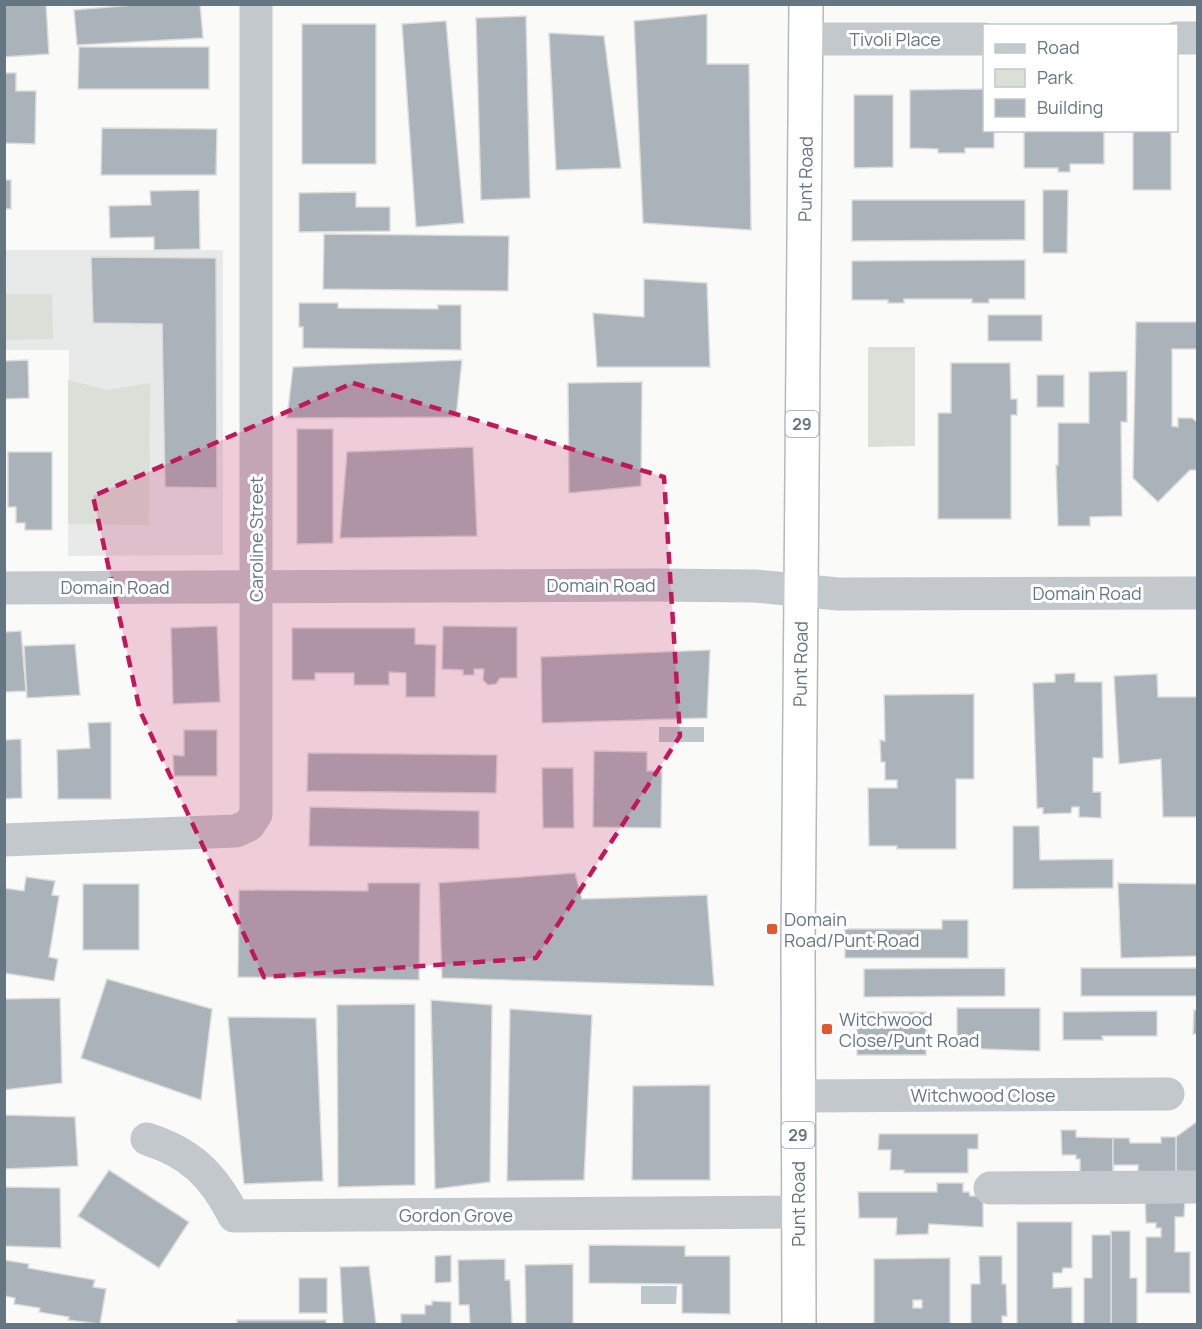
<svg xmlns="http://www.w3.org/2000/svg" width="1202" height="1329" font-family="Manrope,sans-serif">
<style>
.built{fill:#e8e9e9}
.green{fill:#dadfd7}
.water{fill:#bbc7cb}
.building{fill:#aab3b9;stroke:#dcdcda;stroke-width:1.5;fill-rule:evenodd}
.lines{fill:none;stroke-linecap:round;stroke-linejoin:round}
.highway-casing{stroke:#b4b9bd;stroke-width:36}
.minor{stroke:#c3c8cc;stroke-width:33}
.highway{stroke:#fff;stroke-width:33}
.marked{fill:#c2185b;fill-opacity:0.2;stroke:#c2185b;stroke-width:4.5;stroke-dasharray:12 8;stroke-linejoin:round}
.poi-dot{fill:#e4572e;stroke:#fff;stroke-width:2}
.labels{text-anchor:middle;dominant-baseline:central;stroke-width:6;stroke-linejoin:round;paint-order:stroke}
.shield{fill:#fff;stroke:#939fa8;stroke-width:1.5}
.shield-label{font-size:16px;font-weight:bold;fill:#657683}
.street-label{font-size:18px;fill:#657683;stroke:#fff}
.poi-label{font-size:18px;fill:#657683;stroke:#fff;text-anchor:start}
</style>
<rect width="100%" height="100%" fill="#fafaf8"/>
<!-- built -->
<path class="built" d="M5,250H223V555L68,556L69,350H5Z"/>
<!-- green -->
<g class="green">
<path d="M4,294H52L53,339L5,340Z"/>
<path d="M868,347H915V446L868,447Z"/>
<path d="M68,380L107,390L150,383L149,525L68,524Z"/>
</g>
<!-- water -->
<g class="water">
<rect x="659" y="727" width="45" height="15"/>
<path d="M641,1286H677L676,1304H641Z"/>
</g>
<!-- building -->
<g class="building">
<path d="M4,4H46L49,54L4,57Z"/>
<path d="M200,4L203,38L77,45L74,10L145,4Z"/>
<path d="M707,14V64H749L751,230L643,223L634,21Z"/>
<path d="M526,16L530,198L481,200L476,18Z"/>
<path d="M446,21L464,223L416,227L402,24Z"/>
<rect x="302" y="24" width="74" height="140"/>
<path d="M549,33L604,36L621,168L556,170Z"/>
<path d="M79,47H209V89H78Z"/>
<path d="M4,73H16V91H36L35,144L4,143Z"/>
<path d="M984,89V130H994V148H965V153H938V149L910,148V90Z"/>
<path d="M854,95H893V167L854,168Z"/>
<path d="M102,128L217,129L216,175H101Z"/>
<path d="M1024,130H1104V164H1070V172H1058V168H1024Z"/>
<rect x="1133" y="130" width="38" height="60"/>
<rect x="4" y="180" width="7" height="29"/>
<path d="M199,190L200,249L154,250V237L110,238L109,206L151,205L150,191Z"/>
<path d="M1043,190H1068L1067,253H1043Z"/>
<path d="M356,192V207H390V231L299,232V193Z"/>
<path d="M852,200H1025V240L852,241Z"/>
<path d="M324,234L509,236L508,291L323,289Z"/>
<path d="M91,257L216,258L217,488L165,487L162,324L93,323Z"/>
<path d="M1025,260V299H989V303H972V299H904V303H888V300H852V261Z"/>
<path d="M644,279L707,283L710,367H597L593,313L644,317Z"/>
<path d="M299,303H338V308L438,309V305H461V350L303,348V327H299Z"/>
<rect x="988" y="315" width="54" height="26"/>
<path d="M1136,322H1198V349H1172V426L1178,427V418H1192L1198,423V470H1190L1158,502L1133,478Z"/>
<path d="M28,360L29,398L4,399V361Z"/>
<path d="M462,360L456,417L287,418L293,367Z"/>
<path d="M951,363H1010L1011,399H1017V415H1011V519H938V413H951Z"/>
<path d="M1127,371V422H1121L1122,516L1090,517V526H1058L1056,465H1058V423H1089V372Z"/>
<rect x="1037" y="375" width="27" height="32"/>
<path d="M642,382L641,486L569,493L568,383Z"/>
<path d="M297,429H333V543L297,544Z"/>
<path d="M473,447L477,536L340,538L347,452Z"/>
<path d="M8,452H52V530H25V523H16V507H8Z"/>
<path d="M217,626L220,702L173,704L171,628Z"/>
<path d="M443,626L517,627V678H500L496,684L488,685L483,680L484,669H474V675H463V670L442,669Z"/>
<path d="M292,628H415V644L436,645L435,697H406V673L389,672V685H354V673H315V680H292Z"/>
<path d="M21,631L26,691L4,692V632Z"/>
<path d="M75,644L80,695L27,698L24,646Z"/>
<path d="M710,650L707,718L542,723L541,657Z"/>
<path d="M1075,673V682H1102L1103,758H1093V792H1101V818L1079,817V807H1072L1071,813L1043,814V808H1037L1033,683L1055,682V674Z"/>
<path d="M1157,674L1158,697H1198V817H1163L1161,759L1119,764L1114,676Z"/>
<path d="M974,694V779H956V849H897V846H869L868,788H897V780H885V762H881L880,740L885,741L884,695Z"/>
<path d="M111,722V799H58L57,750L90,748L88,723Z"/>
<path d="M184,730H217V776H174L173,755L184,756Z"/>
<path d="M21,739L22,798L4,799V740Z"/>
<path d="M594,751L647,752V771H662L661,828L593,827Z"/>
<path d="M308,753L497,755L496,793L307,791Z"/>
<path d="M542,768H573L574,828H543Z"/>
<path d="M310,807L479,811V849L309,846Z"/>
<path d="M1013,826H1039L1040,860L1113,859V888L1013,889Z"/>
<path d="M575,873L582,899L707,895L714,986L442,978L439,883Z"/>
<path d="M26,877L55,881L52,895L59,896L49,957L58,959L54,981L4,973V888L24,891Z"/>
<path d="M368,883H420L419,980L238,977L239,890L368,891Z"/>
<path d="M1118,883L1198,884V956L1121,958Z"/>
<rect x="83" y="884" width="56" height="66"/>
<path d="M942,920H968V958H845V929H942Z"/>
<path d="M1005,968V996L864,997V969Z"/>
<rect x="1081" y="968" width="117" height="28"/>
<path d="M107,979L212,1009L201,1100L81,1058Z"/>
<path d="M60,998L62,1083L4,1090V999Z"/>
<path d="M431,1000L492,1005L490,1182L435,1189Z"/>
<path d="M415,1004V1185L338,1187L337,1005Z"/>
<path d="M957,1008H1040V1051L957,1048Z"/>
<path d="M510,1009L592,1015L584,1180L507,1181Z"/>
<path d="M1194,1010H1198V1034H1193Z"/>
<path d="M1157,1011V1036H1102L1103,1040H1063V1012Z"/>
<rect x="857" y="1012" width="69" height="43"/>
<path d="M228,1017L316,1018L323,1181L244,1184Z"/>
<path d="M710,1085V1180H632L633,1086Z"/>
<path d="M4,1115L75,1117L78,1166L4,1169Z"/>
<path d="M1198,1121V1182H1176V1137Z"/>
<path d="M1061,1130H1076V1137L1113,1138V1173L1080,1182V1159H1076V1155H1062Z"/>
<path d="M879,1134H978V1149H968V1173H904V1170H890L891,1150H878Z"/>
<path d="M1161,1137H1176V1172H1138V1165H1113V1138H1129L1130,1143H1161Z"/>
<path d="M109,1170L189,1222L159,1268L78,1216Z"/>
<path d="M937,1183H963V1192H969L970,1196H983V1227L929,1224L928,1234L896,1235L897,1218H859L858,1192H937Z"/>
<path d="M4,1187L60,1188L61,1248L4,1246Z"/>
<path d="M1145,1198H1185L1184,1217H1175V1252H1190V1293H1146V1237H1161V1228H1156V1223H1146Z"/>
<path d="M1017,1222H1072V1268H1063L1062,1273H1053V1288L1072,1287V1324H1017Z"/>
<path d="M1111,1231H1130V1278H1137V1324H1111Z"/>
<path d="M1092,1235H1111V1324H1084V1278H1092Z"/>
<path d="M589,1245L685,1246V1256H730V1314L682,1313V1284L589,1283Z"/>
<path d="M451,1255V1282L435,1283V1256Z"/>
<path d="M979,1256H1002V1284H1006L1007,1316H1002V1324H971V1284H980Z"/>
<path d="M950,1258V1324H874V1259ZM913,1300H922V1308H913Z"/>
<path d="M505,1259V1280H510L512,1324H470L469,1305H459L458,1260Z"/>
<path d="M4,1260L29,1264L28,1268L95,1280L93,1287L106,1289L100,1324L68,1320L69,1317L39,1312L40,1308L14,1304L15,1298L4,1296Z"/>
<path d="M573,1264V1324H526L525,1265Z"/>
<path d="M369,1266L376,1324H343L340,1267Z"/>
<rect x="299" y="1278" width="28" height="35"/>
<path d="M432,1301L451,1302V1324H401V1314H425V1305H432Z"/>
<rect x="237" y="1320" width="89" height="4"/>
</g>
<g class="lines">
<defs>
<path id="highway" d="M799,1324L798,946L806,4"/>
</defs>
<!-- highway casing -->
<use href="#highway" class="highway-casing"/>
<!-- minor -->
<g class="minor">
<path d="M1176,38H1198"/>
<path d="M806,39H984"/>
<path d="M4,588L654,585L755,586L838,594L1198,593"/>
<path d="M4,840L236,831L249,825L256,814V4"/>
<path d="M798,1096L1168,1094"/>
<path d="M147,1139C191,1153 213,1175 234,1216L799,1212"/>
<path d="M990,1188L1198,1187"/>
</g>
<!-- highway -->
<use href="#highway" class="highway"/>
</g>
<!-- marked area -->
<path class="marked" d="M353,383L664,477L680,736L536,958L264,977L140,711L93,496Z"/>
<!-- markers -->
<g class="poi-dot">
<rect x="766" y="923" width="12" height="12" rx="3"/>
<rect x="821" y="1023" width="12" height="12" rx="3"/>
</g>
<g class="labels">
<!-- shield labels -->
<g class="shield">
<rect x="785.5" y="411" width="33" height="26" rx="4.5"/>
<rect x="781.5" y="1122" width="33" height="26" rx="4.5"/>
</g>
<g class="shield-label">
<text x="802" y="424">29</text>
<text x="798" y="1135">29</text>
</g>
<!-- street labels -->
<g class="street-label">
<text x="895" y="39">Tivoli Place</text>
<text transform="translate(805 179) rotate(-89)">Punt Road</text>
<text transform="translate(256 539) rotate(-90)">Caroline Street</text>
<text x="601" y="585">Domain Road</text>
<text x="115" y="587">Domain Road</text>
<text x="1087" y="593">Domain Road</text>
<text transform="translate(800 664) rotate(-89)">Punt Road</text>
<text x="983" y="1095">Witchwood Close</text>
<text transform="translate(798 1204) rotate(-90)">Punt Road</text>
<text x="456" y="1215">Gordon Grove</text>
</g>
<!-- poi labels -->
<g class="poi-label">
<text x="784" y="919">Domain<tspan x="784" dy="21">Road/Punt Road</tspan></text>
<text x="839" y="1019">Witchwood<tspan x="839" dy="21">Close/Punt Road</tspan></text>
</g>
</g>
<!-- border -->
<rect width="1202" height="1329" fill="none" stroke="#657683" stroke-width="12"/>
<!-- legend -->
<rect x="983" y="24" width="195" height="108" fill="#ffffff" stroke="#c1c8cd" stroke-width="1.5"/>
<rect x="995" y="44" width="30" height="9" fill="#c3c8cc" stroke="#c1c8cd" stroke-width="1.5"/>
<text x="1037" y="54" font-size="18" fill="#657683">Road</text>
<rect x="995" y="69" width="30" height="18" fill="#dadfd7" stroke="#c1c8cd" stroke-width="1.5"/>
<text x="1037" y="84" font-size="18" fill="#657683">Park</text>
<rect x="995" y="99" width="30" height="18" fill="#aab3b9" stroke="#c1c8cd" stroke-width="1.5"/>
<text x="1037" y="114" font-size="18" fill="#657683">Building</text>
</svg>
